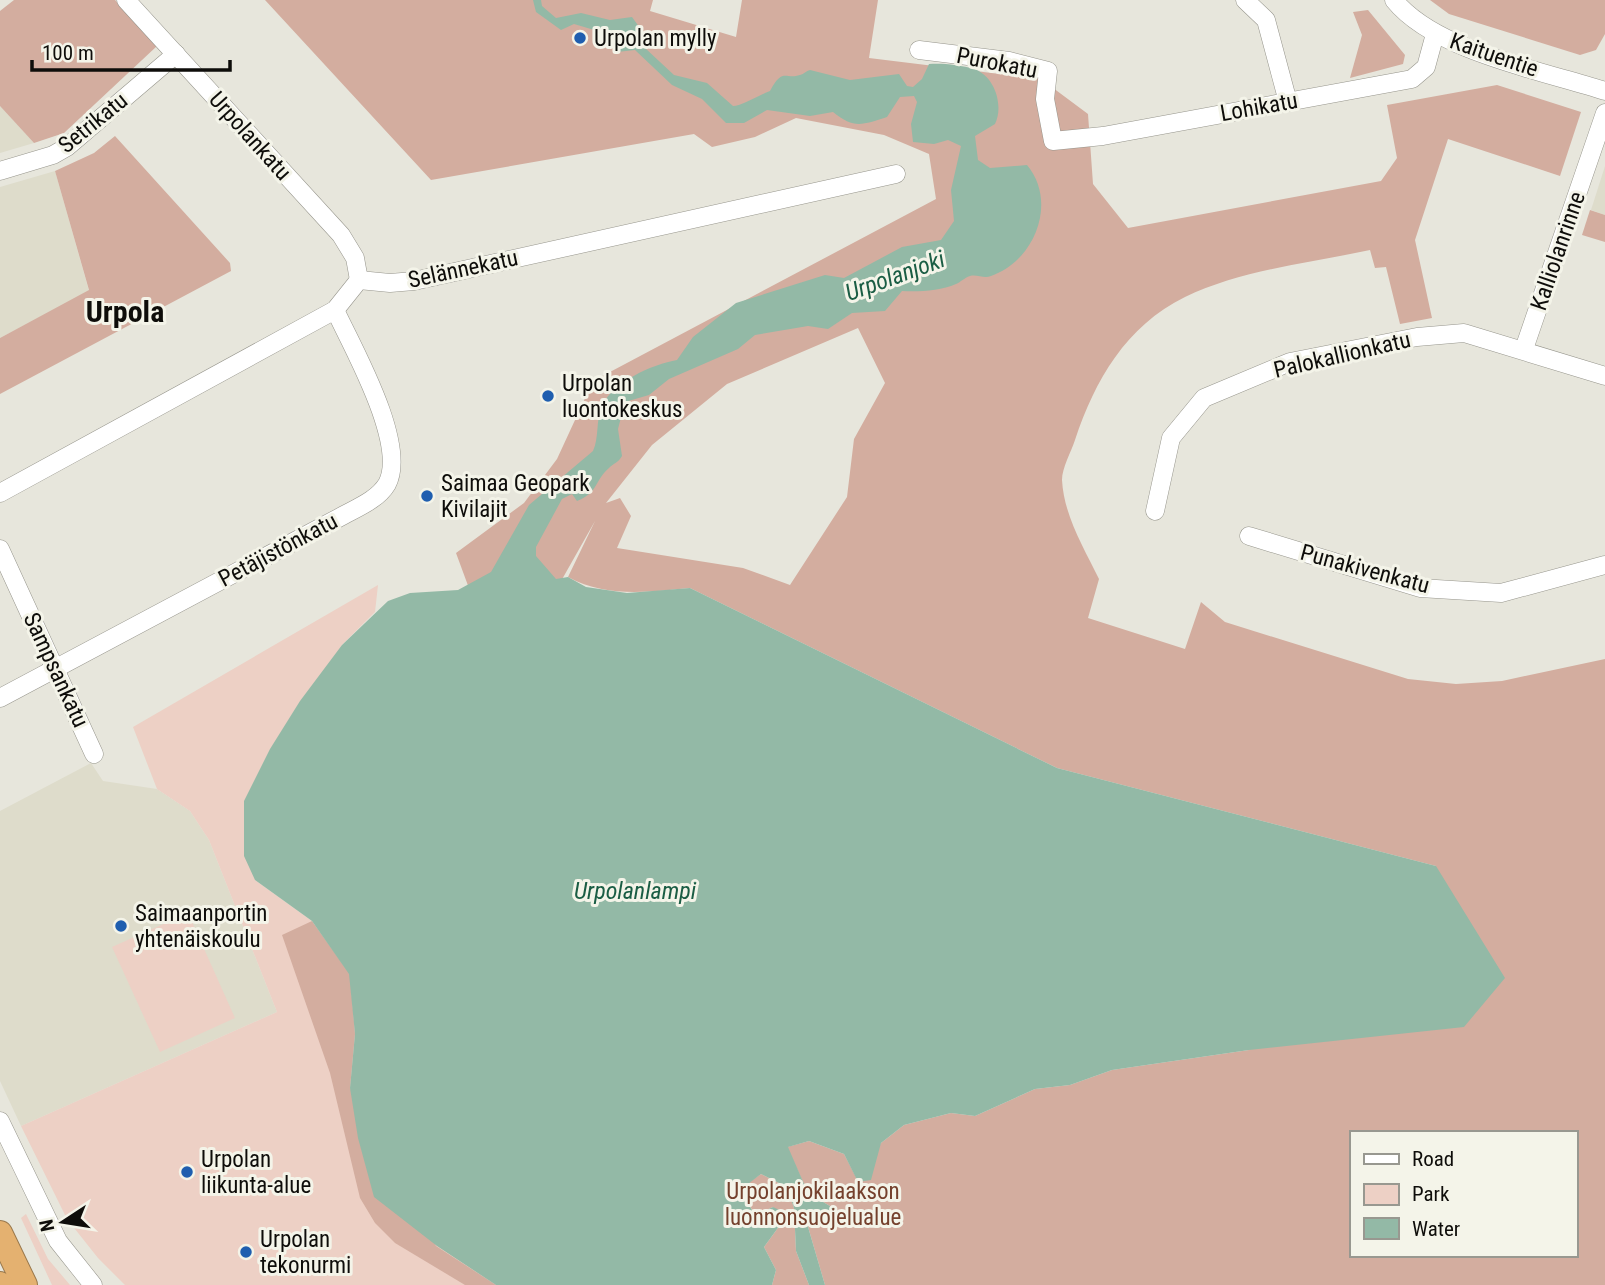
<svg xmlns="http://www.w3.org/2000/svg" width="1605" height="1285" font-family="'Roboto Condensed',sans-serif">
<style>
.built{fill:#dedccb}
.green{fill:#edd0c5}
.forest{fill:#d3ad9f;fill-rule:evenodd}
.water{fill:#93b9a6}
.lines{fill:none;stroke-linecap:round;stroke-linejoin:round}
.minor-casing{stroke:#96958c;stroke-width:19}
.highway-casing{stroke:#99784c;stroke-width:26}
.minor{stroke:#fff;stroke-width:18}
.highway{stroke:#e4b170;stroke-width:24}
.poi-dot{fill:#1f5eaf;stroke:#f4f4e9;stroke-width:2.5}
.labels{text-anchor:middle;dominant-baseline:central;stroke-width:6;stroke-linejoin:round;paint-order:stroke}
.poi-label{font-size:23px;fill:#0e0d0a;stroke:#f4f4e9;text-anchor:start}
.street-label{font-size:23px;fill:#0e0d0a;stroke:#f4f4e9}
.park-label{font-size:23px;fill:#75412d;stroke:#f4f4e9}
.water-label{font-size:24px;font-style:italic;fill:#1a5d44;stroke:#f4f4e9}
.district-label{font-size:30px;font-weight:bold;fill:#0e0d0a;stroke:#f4f4e9}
</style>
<rect width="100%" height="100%" fill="#e7e6dc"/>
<!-- built -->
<g class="built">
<path d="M0,106L34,143L0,153Z"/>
<path d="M1605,166V215L1591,210Z"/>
<path d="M55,171L89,291L0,338V187Z"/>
<path d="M91,763L103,781L157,789L190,811L209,840L277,1012L21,1126L0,1081V811Z"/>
</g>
<!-- green -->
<g class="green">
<path d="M378,585L375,612L342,645L255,880L312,921L501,1285H125L98,1258L67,1219L21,1126L277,1012L209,840L190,811L157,789L133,727Z"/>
<path d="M188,913L235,1018L160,1052L112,947Z"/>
<path d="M26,1214L48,1259L70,1285H52L21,1218Z"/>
</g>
<!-- forest -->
<g class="forest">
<path d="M14,0H115L157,46L64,133L34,143L0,106V11Z"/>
<path d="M265,0H653L650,11L736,37L742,0H878L869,58L1041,79L1088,114L1093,184L1128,228L1381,181L1397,158L1387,105L1497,85L1581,112L1560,176L1448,139L1415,240L1432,318L1400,324L1386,267L1375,268L1370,250C1310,263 1241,270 1185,297C1126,326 1095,380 1075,440C1071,452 1062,468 1062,480C1064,516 1084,548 1099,579L1088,618L1185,649L1201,602L1225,622L1408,679L1456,684L1502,681L1605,659V1285H825L806,1220L809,1215L840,1212L808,1193L787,1147L809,1141L844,1154L858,1181L881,1143L904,1125L951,1113L975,1116L1035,1089L1070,1085L1112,1070L1249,1050L1436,866L1057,768L690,588C649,592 606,598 568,577L595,521L556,590L470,591L456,553L524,503L557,459L593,381L936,199L929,154L884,135L796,118L755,137L712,147L694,134L431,180ZM858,328L885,383L854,439L847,497L790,585L743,568L617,548L631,516L620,498L606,503L652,445L727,384ZM1351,1133H1575V1255H1351Z"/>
<path d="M1430,0H1605V34L1596,50L1580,55L1449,14Z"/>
<path d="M1368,10L1405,55L1403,64L1350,78L1362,35L1353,12Z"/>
<path d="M115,136L230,263L231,271L0,394V338L89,290L55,171L94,153Z"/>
<path d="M1590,210L1605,215V242L1582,235Z"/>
<path d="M312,921L350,974L355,1034L350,1088L436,1246L496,1285H465L395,1243L375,1223L360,1198L330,1073L282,935Z"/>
<path d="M761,1174L787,1187L794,1208L796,1251L809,1285H772L776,1270L764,1247L783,1221L773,1207L755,1215L746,1199L748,1183Z"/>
</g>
<!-- water -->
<path class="water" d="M533,0H541L542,6L556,18L581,13L610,20L632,17L645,35V48L674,75L707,83L733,106C742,106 759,95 770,91C783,67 785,80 800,75C804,74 806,71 810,70L850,80L899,74L907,86L913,87L922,79L929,64C942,63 961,65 974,69C995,76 1004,106 995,124L975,136L978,160L990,168L1027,165C1058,202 1035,261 991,276C984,279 977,274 970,276C964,278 961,282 956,284C940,291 918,292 902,291L885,311L852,313L828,329L808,326L755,335L738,349L669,379L649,395L625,402L618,429L622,456C618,463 614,463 609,468C595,480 598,493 577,501L572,494L562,499L536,547V556L556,579L568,577L586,587L627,593L690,588L1057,768L1436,866L1505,978L1464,1027L1249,1050L1112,1070L1070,1085L1035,1089L975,1116L951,1113L904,1125L881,1143L871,1180L858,1182L844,1154L809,1141L788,1147L808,1193L840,1212L834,1223L810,1215L806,1220L825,1285H809L796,1251L794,1208L787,1187L761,1174L748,1184L746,1200L755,1215L773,1207L784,1212L783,1221L764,1247L776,1270L772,1285H496L437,1246L374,1197L358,1138L350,1088L355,1034L349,974L312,921L255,880L244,856V801L270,749L300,701L342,645L388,601L410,593L458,590L491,572L529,505L593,451C599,438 596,422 601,408C610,383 653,364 677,360L693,337L736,303L825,275L844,278L902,247L941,240L954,221L951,190L961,146L948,140L934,144L913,142L911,124L917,102L914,96L900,97L887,117C862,125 854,129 833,112L810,116L767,110L744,123H726L702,99L672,85L635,50L617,52L601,32L574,24L561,30L536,12Z"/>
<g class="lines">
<defs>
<g id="minor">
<path d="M126,0L341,235L355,258L359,280"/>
<path d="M1245,0L1266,20L1288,102"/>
<path d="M1394,0C1435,51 1543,71 1605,91"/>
<path d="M919,50L1009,61L1048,71L1045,99L1053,141L1103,136L1412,79L1426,67L1435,34"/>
<path d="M0,171L53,155L67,147L176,54"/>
<path d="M1524,349L1605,113"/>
<path d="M0,493L335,310L359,280L390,283L414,281L896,174"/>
<path d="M1155,511L1171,438L1204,398L1290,362L1417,337L1464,333L1605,376"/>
<path d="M1249,536L1420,588L1501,593L1605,565"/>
<path d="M0,549L94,754"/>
<path d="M0,698L344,515C359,507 378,499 387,484C408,445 353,348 335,310"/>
<path d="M0,1121L58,1241L93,1285"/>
</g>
<g id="highway">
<path d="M0,1233L25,1285"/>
<path d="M0,1284L1,1285"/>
</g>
</defs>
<!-- minor casing -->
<use href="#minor" class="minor-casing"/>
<!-- highway casing -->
<use href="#highway" class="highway-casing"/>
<!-- minor -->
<use href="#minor" class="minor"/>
<!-- highway -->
<use href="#highway" class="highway"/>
</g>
<!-- markers -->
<g class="poi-dot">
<circle cx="580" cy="38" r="7"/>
<circle cx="548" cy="396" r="7"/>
<circle cx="427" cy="496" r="7"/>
<circle cx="121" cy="926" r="7"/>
<circle cx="187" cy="1172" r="7"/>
<circle cx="246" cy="1252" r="7"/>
</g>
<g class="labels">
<!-- poi labels -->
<g class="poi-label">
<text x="594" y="38">Urpolan mylly</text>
<text x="562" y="383">Urpolan<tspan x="562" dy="26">luontokeskus</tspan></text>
<text x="441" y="483">Saimaa Geopark<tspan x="441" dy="26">Kivilajit</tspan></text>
<text x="135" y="913">Saimaanportin<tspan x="135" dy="26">yhtenäiskoulu</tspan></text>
<text x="201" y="1159">Urpolan<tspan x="201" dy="26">liikunta-alue</tspan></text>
<text x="260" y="1239">Urpolan<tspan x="260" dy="26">tekonurmi</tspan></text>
</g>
<!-- street labels -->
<g class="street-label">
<text transform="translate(1494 55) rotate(19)">Kaituentie</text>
<text transform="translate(997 63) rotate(11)">Purokatu</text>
<text transform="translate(1259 107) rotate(-10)">Lohikatu</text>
<text transform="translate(93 123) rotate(-39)">Setrikatu</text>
<text transform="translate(250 136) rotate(48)">Urpolankatu</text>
<text transform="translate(1558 251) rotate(-71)">Kalliolanrinne</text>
<text transform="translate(463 269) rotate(-12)">Selännekatu</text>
<text transform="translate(1342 355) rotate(-13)">Palokallionkatu</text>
<text transform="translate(278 550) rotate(-28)">Petäjistönkatu</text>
<text transform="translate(1365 569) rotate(15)">Punakivenkatu</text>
<text transform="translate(56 670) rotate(65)">Sampsankatu</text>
</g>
<!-- park labels -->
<g class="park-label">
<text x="813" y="1191">Urpolanjokilaakson<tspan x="813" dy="26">luonnonsuojelualue</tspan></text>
</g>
<!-- water labels -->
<g class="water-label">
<text transform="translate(895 276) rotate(-20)">Urpolanjoki</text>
<text x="635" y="891">Urpolanlampi</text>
</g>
<!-- district labels -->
<g class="district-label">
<text x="125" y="311">Urpola</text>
</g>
</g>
<!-- legend -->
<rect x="1350" y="1131" width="228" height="126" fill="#f4f4e9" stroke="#989890" stroke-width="2"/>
<rect x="1364" y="1154" width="35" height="10" fill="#ffffff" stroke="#989890" stroke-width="2"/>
<text x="1412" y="1166" font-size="21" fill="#0e0d0a">Road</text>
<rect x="1364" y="1184" width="35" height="21" fill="#edd0c5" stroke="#989890" stroke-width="2"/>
<text x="1412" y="1201" font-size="21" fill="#0e0d0a">Park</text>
<rect x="1364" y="1218" width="35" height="21" fill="#93b9a6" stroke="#989890" stroke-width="2"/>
<text x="1412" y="1236" font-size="21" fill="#0e0d0a">Water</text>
<!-- north arrow -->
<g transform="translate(63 1222) rotate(258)" stroke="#f4f4e9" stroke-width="5" paint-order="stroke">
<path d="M0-5L12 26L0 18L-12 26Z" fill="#0e0d0a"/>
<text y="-10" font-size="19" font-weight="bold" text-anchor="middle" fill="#0e0d0a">N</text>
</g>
<!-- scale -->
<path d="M32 60v10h198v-10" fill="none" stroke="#0e0d0a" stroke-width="3.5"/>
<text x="42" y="60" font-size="21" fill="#0e0d0a" stroke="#f4f4e9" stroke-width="5" paint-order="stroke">100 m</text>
</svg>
